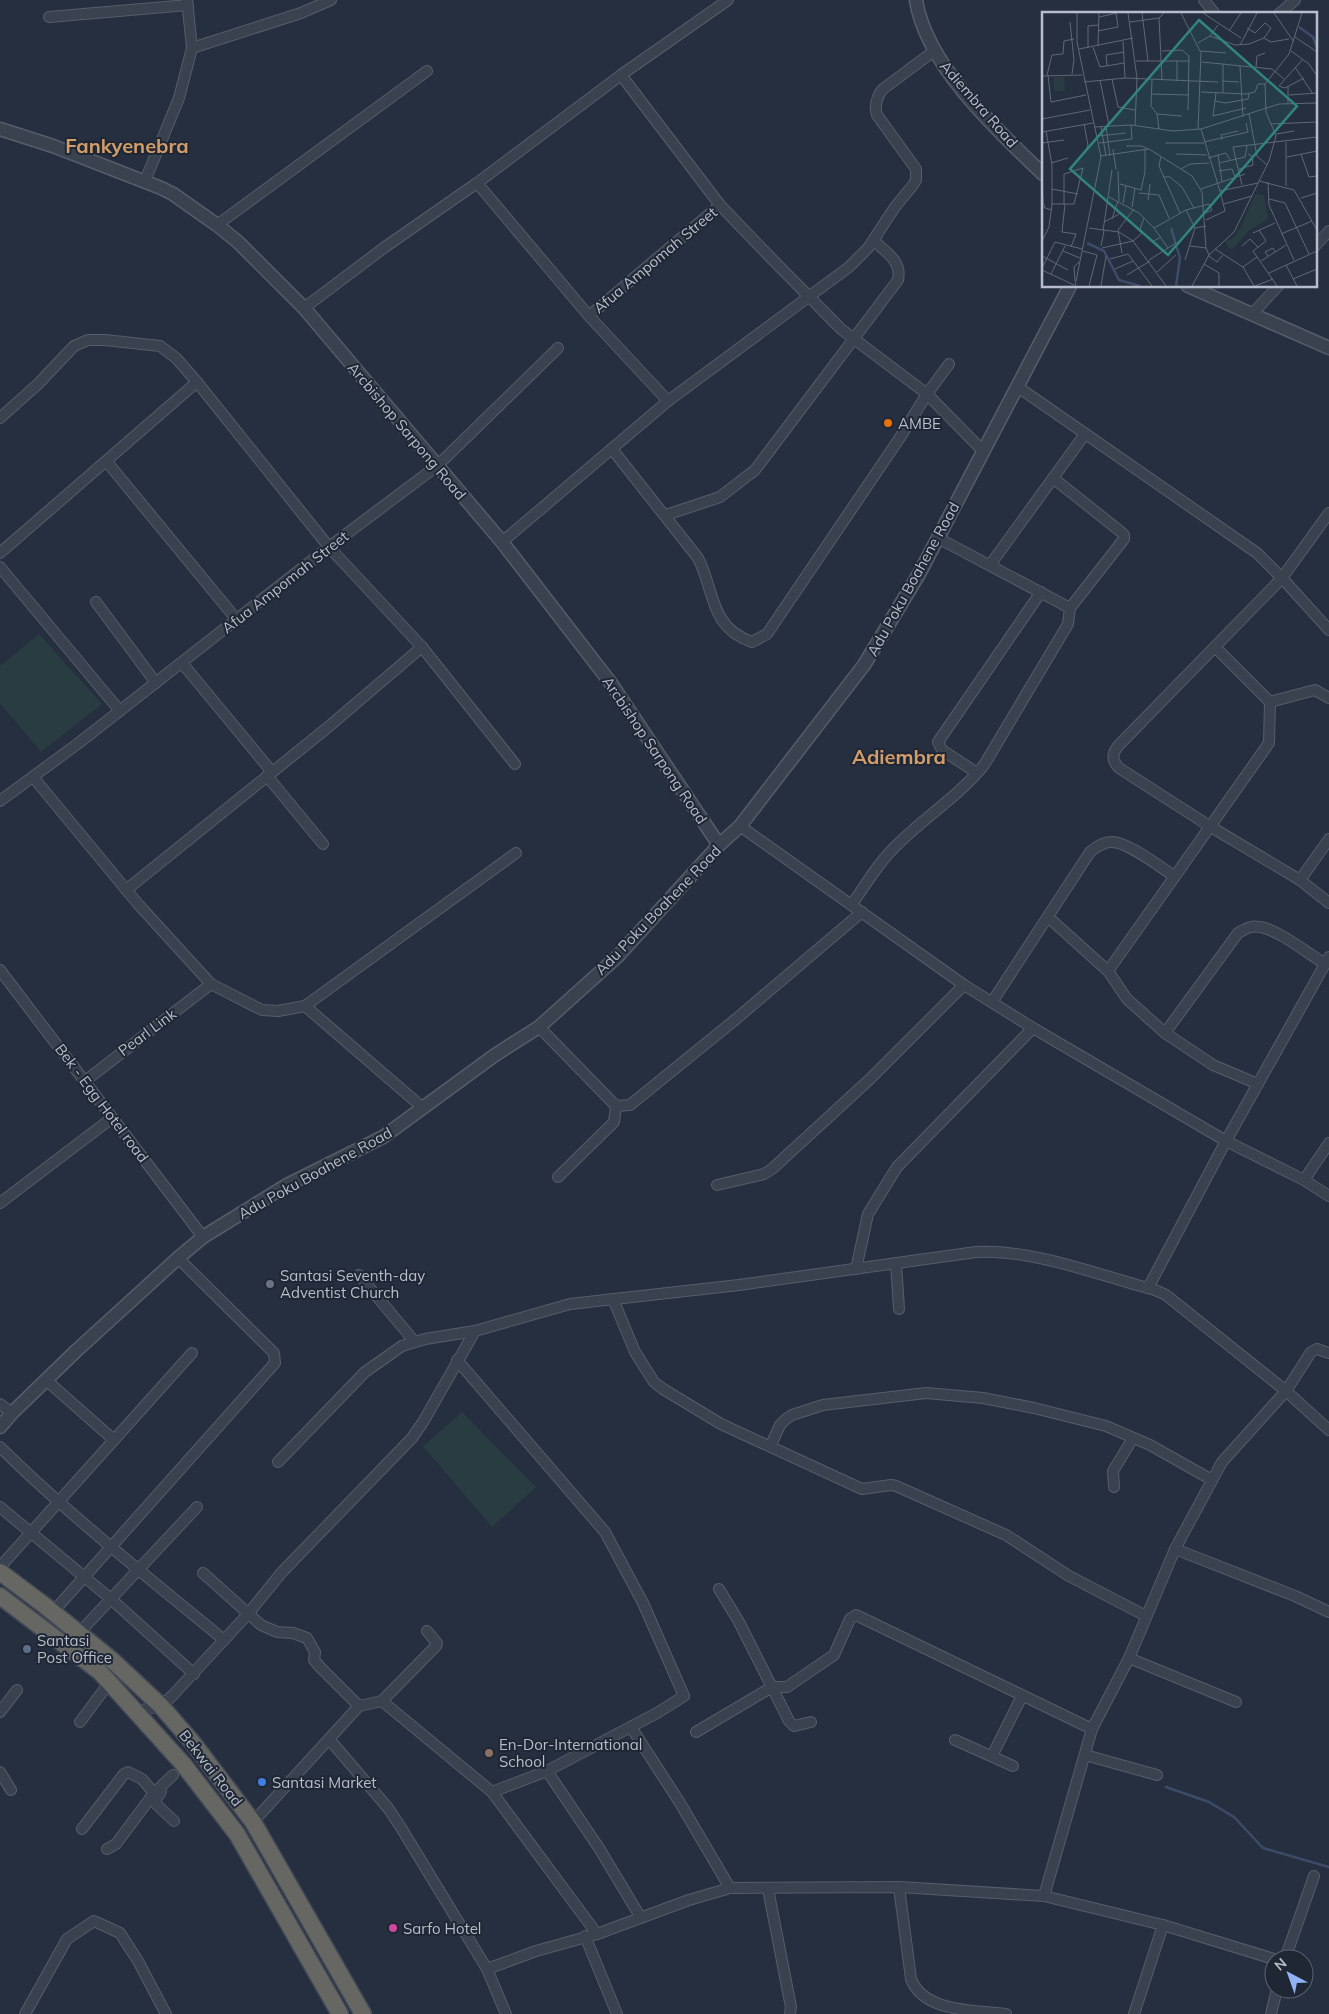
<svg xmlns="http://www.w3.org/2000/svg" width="1329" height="2014" font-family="Mulish,sans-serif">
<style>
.green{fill:#283c41}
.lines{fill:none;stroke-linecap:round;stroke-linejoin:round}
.stream{stroke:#3c4c68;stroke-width:2.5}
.minor-casing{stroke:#555d6a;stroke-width:12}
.tertiary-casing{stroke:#555d6a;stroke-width:15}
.trunk-casing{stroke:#424a57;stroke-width:19}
.minor{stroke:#3a424f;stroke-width:10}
.tertiary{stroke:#3a424f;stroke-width:12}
.trunk{stroke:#666663;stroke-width:16}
.food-dot{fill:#e8710a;stroke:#1f2735;stroke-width:2}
.worship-dot{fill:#6b7280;stroke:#1f2735;stroke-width:2}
.service-dot{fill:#5c6f8a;stroke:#1f2735;stroke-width:2}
.education-dot{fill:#8d6e63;stroke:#1f2735;stroke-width:2}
.shop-dot{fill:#3f7fe0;stroke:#1f2735;stroke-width:2}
.hotel-dot{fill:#d1479c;stroke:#1f2735;stroke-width:2}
.labels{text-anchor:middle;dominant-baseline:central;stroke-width:4;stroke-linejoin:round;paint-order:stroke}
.street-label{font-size:15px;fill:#b7bdca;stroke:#1f2735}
.poi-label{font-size:15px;fill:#b7bdca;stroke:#1f2735;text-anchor:start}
.district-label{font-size:20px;font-weight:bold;fill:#d29d69;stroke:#1f2735}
.inset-river{fill:none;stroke:#3c4c68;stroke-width:2.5}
.inset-road{fill:none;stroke:#606877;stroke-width:1}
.view{fill:#318480;fill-opacity:0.15;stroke:#318480;stroke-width:2.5}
.inset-edge{fill:none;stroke:#b7bdca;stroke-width:2.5}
</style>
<rect width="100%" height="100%" fill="#262f40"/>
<!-- green -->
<g class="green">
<path d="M39,634L102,704L41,752L0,703V666Z"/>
<path d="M462,1412L536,1487L492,1527L423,1446Z"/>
</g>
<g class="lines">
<!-- stream -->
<path class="stream" d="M1166,1787L1209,1802L1234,1817L1263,1848L1329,1867"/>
<defs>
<g id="minor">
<path d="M1204,0L1215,14"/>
<path d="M1279,14L1295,0"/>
<path d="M49,17L188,5"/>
<path d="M192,48L301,13L331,0"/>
<path d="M621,75L720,205L769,256L841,329L927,394L983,451"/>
<path d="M145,181L179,98L192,48L187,0"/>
<path d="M477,183L589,316L668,401"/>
<path d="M217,225L427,71"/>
<path d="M1315,246L1329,231"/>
<path d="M304,308L385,247L477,183L621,75L728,0"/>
<path d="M1252,314L1278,286"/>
<path d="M589,316L720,205"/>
<path d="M1018,387L1257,553L1282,578L1329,630"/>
<path d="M0,418L38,384L74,346L88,340H105L160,346L176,358L197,382L329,547L422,647L515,764"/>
<path d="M612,449L698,558C715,591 709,627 752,642L767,634L899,439L927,394L949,364"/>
<path d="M107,462L237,620"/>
<path d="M1329,513L1282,578L1119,745C1112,753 1111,760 1119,768L1211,827L1300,880L1329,903"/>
<path d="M666,515L720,497L755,470L898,280C902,261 887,253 874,241L877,235"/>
<path d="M938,538L1070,608"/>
<path d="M502,542L668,401L849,267L868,248L895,207L913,185L916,180V169L877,115C874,107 877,95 883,89L934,51"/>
<path d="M0,553L197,382"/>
<path d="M990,565L1085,434"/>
<path d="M0,567L120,711"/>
<path d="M96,602L156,683"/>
<path d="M182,663L272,772"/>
<path d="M1270,702L1315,690L1329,698"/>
<path d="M977,773L942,750L938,742L1041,592"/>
<path d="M267,776L323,844"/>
<path d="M33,777L138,904L211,984L262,1010L278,1011L305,1006L422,1107"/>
<path d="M0,801L80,742L329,547L437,466L558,348"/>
<path d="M740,826L964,985L1033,1028L1226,1141L1304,1180L1329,1143"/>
<path d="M1300,880L1329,839"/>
<path d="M126,890L327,728L422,647"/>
<path d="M852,904C867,883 880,860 899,843C926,816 960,795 984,765L1068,624L1070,608L1124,539V535L1121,532L1053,478"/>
<path d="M1048,917L1108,971L1127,999L1165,1033L1213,1065L1258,1084"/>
<path d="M0,970L203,1237"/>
<path d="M1108,971L1269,743L1270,702L1215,647"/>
<path d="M992,1002L1090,852C1096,847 1103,842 1111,842C1127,841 1160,867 1174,876"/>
<path d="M305,1006L516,853"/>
<path d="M539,1027L616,1106"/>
<path d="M1165,1033L1238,933C1245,929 1251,925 1260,927C1277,929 1309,954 1325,964"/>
<path d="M85,1081L211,984"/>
<path d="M558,1177L614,1122L616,1106L630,1105L736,1019L862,912"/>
<path d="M1304,1180L1329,1196"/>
<path d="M717,1185L764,1174L772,1169L870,1079L964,985"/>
<path d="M0,1203L112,1118"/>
<path d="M896,1263L899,1309"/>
<path d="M856,1269L868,1214L897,1167L1033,1028"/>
<path d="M359,1275L414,1341"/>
<path d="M1148,1288L1226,1141L1329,957"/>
<path d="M613,1299L635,1352L654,1382L663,1389L721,1424L862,1489L891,1485L896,1486L1006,1535L1069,1576L1146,1616"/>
<path d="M457,1360L605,1532L643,1603L684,1696L657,1713L547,1771L492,1792"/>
<path d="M46,1380L114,1440"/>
<path d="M0,1404L12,1413"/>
<path d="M771,1445L780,1425L786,1419L792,1415L823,1405L926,1393L983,1398L1034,1408L1106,1426L1150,1445L1212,1480"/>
<path d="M0,1447C70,1516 148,1577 224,1640"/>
<path d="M278,1462L365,1372L402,1346L425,1339L475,1331"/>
<path d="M1114,1487L1113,1471L1133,1438"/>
<path d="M0,1507L111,1599L194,1674"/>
<path d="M1175,1549L1295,1596L1329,1612"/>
<path d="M0,1567L192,1353"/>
<path d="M203,1573L261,1625L277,1632L293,1633L307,1638L315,1652L314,1660L320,1667L359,1706"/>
<path d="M719,1589L739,1622L789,1721L794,1726L811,1722"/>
<path d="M53,1612L275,1363L274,1353L178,1258"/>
<path d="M79,1633L197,1507"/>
<path d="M1129,1658L1236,1702"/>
<path d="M382,1701L492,1792L597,1934"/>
<path d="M359,1706L382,1701L436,1646L437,1643L427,1631"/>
<path d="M137,1711L161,1706L173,1695L248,1614L282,1572L412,1438L423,1422L475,1331L570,1304L739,1285L976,1252C1034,1249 1098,1275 1155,1290L1166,1295L1286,1391L1329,1430"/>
<path d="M0,1712L17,1690"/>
<path d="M80,1722L109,1683"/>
<path d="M631,1727L680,1803L730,1888"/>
<path d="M696,1732L772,1687H787L834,1655L850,1619L856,1615L1092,1729"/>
<path d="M329,1739L388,1808L400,1826L487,1969L506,2014"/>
<path d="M955,1740L1013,1766"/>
<path d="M1085,1755L1157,1775"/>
<path d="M992,1756L1022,1696"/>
<path d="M547,1771L599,1848L641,1918"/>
<path d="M0,1772L11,1790"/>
<path d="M161,1792L156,1799V1804L174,1821"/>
<path d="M253,1822L359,1706"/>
<path d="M82,1829L124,1774L128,1772L142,1779L154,1793"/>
<path d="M107,1849L116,1844L154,1793L173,1775"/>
<path d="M899,1887L911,1979C924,2013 976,2010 1006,2014"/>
<path d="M768,1889L791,2007L790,2014"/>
<path d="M1044,1896L1092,1729L1129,1658L1175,1549L1222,1462L1286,1391L1311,1352L1317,1349L1329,1353"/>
<path d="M585,1936L617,2014"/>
<path d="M1285,1959L1314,1876"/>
<path d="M487,1969L536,1951L597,1934L689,1900L730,1888L899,1887L1044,1896L1163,1925L1274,1959"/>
<path d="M25,2014L67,1939L94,1921L120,1933L138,1961L166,2014"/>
<path d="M1134,2014L1163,1925"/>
<path d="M1271,2014L1277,1989"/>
</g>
<g id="tertiary">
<path d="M916,0C926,65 997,130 1043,174"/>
<path d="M0,129L53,146L161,188L173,194L217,225L238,242L304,308L502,542L610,682L719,845"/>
<path d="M1188,286L1329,348"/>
<path d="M0,1427L12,1413L76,1351L178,1258L203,1237L287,1185L383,1137L495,1055L539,1027L617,957L719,845L740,826L864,665L919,574L1070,286"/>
</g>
<g id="trunk">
<path d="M0,1572L44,1605L113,1661L161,1706L193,1743L253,1822L363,2014"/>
<path d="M0,1596L100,1672L183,1764L237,1834L340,2014"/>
</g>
</defs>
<!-- minor casing -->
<use href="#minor" class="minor-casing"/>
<!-- tertiary casing -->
<use href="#tertiary" class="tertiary-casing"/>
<!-- trunk casing -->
<use href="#trunk" class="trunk-casing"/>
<!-- minor -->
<use href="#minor" class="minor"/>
<!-- tertiary -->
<use href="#tertiary" class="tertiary"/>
<!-- trunk -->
<use href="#trunk" class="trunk"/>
</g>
<!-- markers -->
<circle class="food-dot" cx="888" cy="423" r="5"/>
<circle class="worship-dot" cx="270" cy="1284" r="5"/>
<circle class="service-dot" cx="27" cy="1649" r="5"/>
<circle class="education-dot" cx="489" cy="1753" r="5"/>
<circle class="shop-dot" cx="262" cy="1782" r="5"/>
<circle class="hotel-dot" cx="393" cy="1928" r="5"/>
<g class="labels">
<!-- street labels -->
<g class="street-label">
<text transform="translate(979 104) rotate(49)">Adiembra Road</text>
<text transform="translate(655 260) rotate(-40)">Afua Ampomah Street</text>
<text transform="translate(407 431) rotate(50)">Arcbishop Sarpong Road</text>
<text transform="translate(913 579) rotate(-61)">Adu Poku Boahene Road</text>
<text transform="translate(285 582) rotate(-38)">Afua Ampomah Street</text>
<text transform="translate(655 750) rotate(56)">Arcbishop Sarpong Road</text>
<text transform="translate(658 910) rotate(-46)">Adu Poku Boahene Road</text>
<text transform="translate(147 1032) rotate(-37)">Pearl Link</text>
<text transform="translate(102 1103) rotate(53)">Bek - Egg Hotel road</text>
<text transform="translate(315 1173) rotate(-29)">Adu Poku Boahene Road</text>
<text transform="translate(211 1768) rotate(52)">Bekwai Road</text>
</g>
<!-- poi labels -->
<g class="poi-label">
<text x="898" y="423">AMBE</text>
<text x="280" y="1275">Santasi Seventh-day<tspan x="280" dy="17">Adventist Church</tspan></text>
<text x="37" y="1640">Santasi<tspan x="37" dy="17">Post Office</tspan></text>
<text x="499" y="1744">En-Dor-International<tspan x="499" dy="17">School</tspan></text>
<text x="272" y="1782">Santasi Market</text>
<text x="403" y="1928">Sarfo Hotel</text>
</g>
<!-- district labels -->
<g class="district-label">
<text x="127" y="145">Fankyenebra</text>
<text x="899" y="756">Adiembra</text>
</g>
</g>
<!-- overview -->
<g transform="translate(1042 12)">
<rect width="275" height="275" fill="#262f40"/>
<path d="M12,65H22L23,79H12Z" fill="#283c41"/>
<path d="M213,182L222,183L226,207L205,220L191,237L187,236L183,230L191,226L199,215Z" fill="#283c41"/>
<path class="inset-river" d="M257,15L271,25L275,36M129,216L138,246L134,274M45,231L62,239L77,268L98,274"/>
<path class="inset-road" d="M86,1L95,66L93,113M100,1L106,49M139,1L159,41L156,117M161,1L199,26M232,1L252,30M57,5L75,1M117,6L120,68M28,10L32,48L30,62M88,10L117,6L122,1M56,19L76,15L74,1M187,19L199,1M168,24L193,33L207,32L222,26L229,16L223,11L213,21L205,16M253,25L275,40M222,26L229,30L247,27M81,29L83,66M156,31L168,24L176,13M198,33L215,1M56,34L57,1M51,35L58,55L82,51M46,36V14L57,13M37,37L91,26M120,39L140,38L147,44L146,98M159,39L184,41M249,39L267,52L275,64M261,47L237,74L243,76L262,66M94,49H147M160,50L230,57L242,67M181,52V81M65,54L64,43L82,40M198,54L201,105M214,55L215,44L223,41M253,55L271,82M5,63L10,43L21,42L22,29L32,27M6,63L9,90L44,83M0,64L40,63M70,67L76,95L93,98M58,68L67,113M110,68L109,94L115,102L117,117M135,69V49M180,69L197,70M42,70L83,66L176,70M159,80L204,82L213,80L216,72H223M174,81L171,104L204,96M109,82L147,83M247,83L275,81M173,89L183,91L206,87L207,82M246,91V75M115,102L140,104M207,102L215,144L225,153M0,107L48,98M42,112L46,133L43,141M229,112L275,110M64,114L68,144M53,115L89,113L131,119L159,117L237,92L275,91M59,115L64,144M159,117L178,179L216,171M0,120L51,111M234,122L252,119M56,124L84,121M180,128L179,123L196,119M162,130L206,120L204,111M0,131L22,128M57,131L90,127L89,113M123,131H162M84,134H100L106,137M71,137L74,157M134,142L165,143M259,142L267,165L275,164M176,143L180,169M58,144L107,137L150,164L160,180L164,236L167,243M119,144L117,154L138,201M245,145L275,139M166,146L184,141L188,148M9,151L26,146M177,151L203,145L205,134M139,157L148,152L167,151M197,157L211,153L210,144L206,142M76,159L77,189M177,159L190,157L193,165M121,165H128L140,175L152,196M0,166L1,191L3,196L10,198M217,169L252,178L275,218M226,170L227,193L252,248M78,172L99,178L103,160V138M200,173L191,135L275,125M244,174V130M10,177L36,182M159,177L203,162M97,181L117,183L127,206M67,185L97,201L112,216L126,236M259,186L275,181M227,187L243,191L267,242M106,188L108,172M81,191L84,174M10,192H32L41,156L22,162V192M23,192L20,220L34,222L29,235M182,192L210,184M90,195L93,176M144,198L153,216L164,214M102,206L98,217L110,230L119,225M70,207L76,189M164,208L183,199L178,179M62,210L77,202M47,216L77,220L91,229L124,274M112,216L144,198L167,192L170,198L164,201M217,218L224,229L211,239L235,274M61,219L70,158M211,221L233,211M239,222L270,209M0,229L7,215L10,192V153L4,119M59,234L62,219M148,234L164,236M200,234L208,227L216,235M60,236L91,229L101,220M173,237L201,255L212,274M21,239L38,246M41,239L55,243L47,274M80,241L76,218L92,197M0,244L26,258M167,244L175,250L181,243M226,244L223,240L231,236L233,240M68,247L86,242L110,274M107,248L134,231M143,248L153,216M219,249L244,233M162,252L177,261V274M244,253L255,274M201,255L215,245M0,256L13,230L40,237M73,257L91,249M0,258L32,273M115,260L134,243M227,261L275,239M9,262L23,234M85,263L108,249M251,267L275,257M33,269L32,255L37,250M33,274L59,145L35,30V1M59,274L64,244M150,274L167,243L192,220L227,149L234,124L224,100L223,72L247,42L260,1M213,274L231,267"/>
<path class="view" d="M157,8L255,94L126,243L28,157Z"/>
<rect width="275" height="275" class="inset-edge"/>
</g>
<!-- north arrow -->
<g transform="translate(1289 1974) rotate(319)"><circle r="24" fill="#1f2735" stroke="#5c6371"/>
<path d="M0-4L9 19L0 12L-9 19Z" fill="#91b1f5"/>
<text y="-8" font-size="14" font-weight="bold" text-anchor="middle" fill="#b7bdca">N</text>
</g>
</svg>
